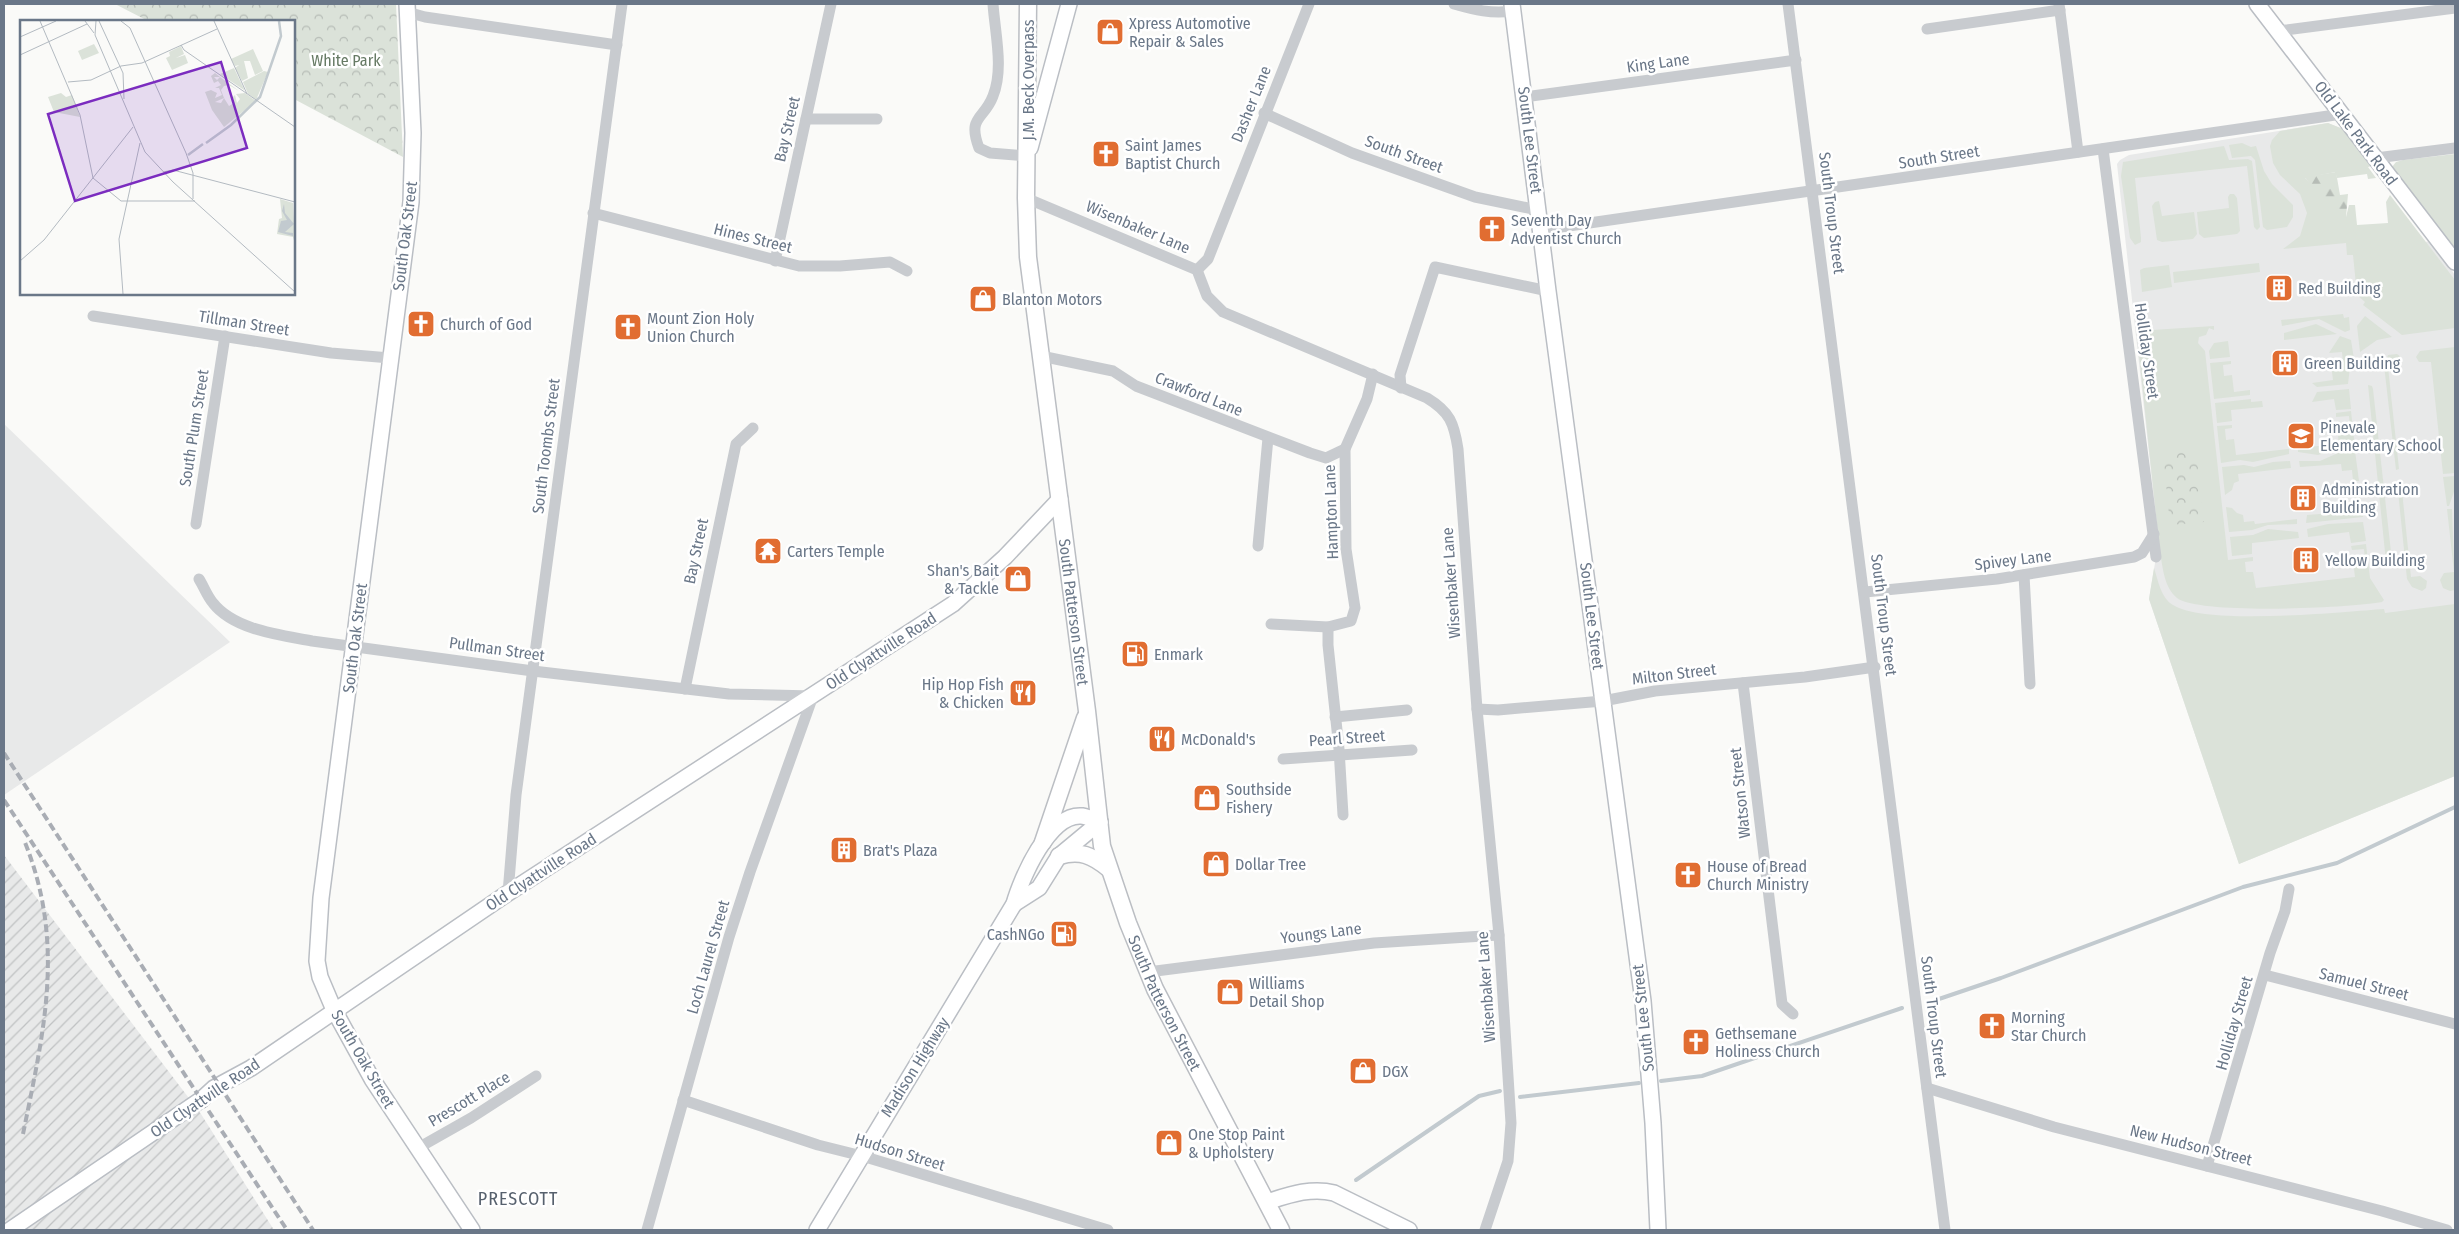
<svg xmlns="http://www.w3.org/2000/svg" width="2459" height="1234" font-family="'Fira Sans Condensed',sans-serif">
<style>
.built{fill:#e8e9e9}
.industrial{fill:url(#industrial-furrows)}
.green{fill:#dbe2d9}
.forest{fill:url(#forest-firs)}
.park{fill:url(#park-crowns)}
.lines{fill:none;stroke-linecap:round;stroke-linejoin:round}
.stream{stroke:#c2cacf;stroke-width:4}
.secondary-casing{stroke:#babec4;stroke-width:18}
.primary-casing{stroke:#bbbec3;stroke-width:19}
.street{stroke:#c8cbcf;stroke-width:11}
.secondary{stroke:#fff;stroke-width:15}
.primary{stroke:#fff;stroke-width:16}
.rail{stroke:#a9adb4;stroke-width:4;stroke-dasharray:8 4;stroke-linecap:butt}
.labels{text-anchor:middle;dominant-baseline:central;stroke-width:5;stroke-linejoin:round;paint-order:stroke}
.poi-label{font-size:16px;fill:#6a7788;stroke:#fff;text-anchor:start}
.park-label{font-size:16px;fill:#667a64;stroke:#fff}
.street-label{font-size:16px;fill:#6a7788;stroke:#fff}
.neighbourhood-label{font-size:18px;letter-spacing:1px;fill:#57616e;stroke:#fff}
.inset-river{fill:none;stroke:#c2cacf;stroke-width:2.5}
.inset-road{fill:none;stroke:#b3bac1;stroke-width:1}
.view{fill:#7b2cbf;fill-opacity:0.15;stroke:#7b2cbf;stroke-width:2.5}
.inset-edge{fill:none;stroke:#6a7788;stroke-width:2.5}
</style>
<defs>
<pattern id="industrial-furrows" width="10" height="10" patternUnits="userSpaceOnUse" patternTransform="scale(1.25)"><rect width="10" height="10" fill="#e8e9e9"/><path d="M-1 1l2-2M0 10L10 0M9 11l2-2" fill="none" stroke="#c0c2c3"/></pattern>
<pattern id="forest-firs" width="22" height="20" patternUnits="userSpaceOnUse" patternTransform="scale(1.25)"><rect width="22" height="20" fill="#dbe2d9"/><path d="M5 1l3.5 6h-7zM16 11l3.5 6h-7z" fill="#b6bcb6"/></pattern>
<pattern id="park-crowns" width="20" height="18" patternUnits="userSpaceOnUse" patternTransform="scale(1.25)"><rect width="20" height="18" fill="#dbe2d9"/><path d="M2 6a3 3 0 1 1 6 0M12 15a3 3 0 1 1 6 0" fill="none" stroke="#b6bcb6"/></pattern>
</defs>
<rect width="100%" height="100%" fill="#fafaf8"/>
<!-- built -->
<g class="built">
<path d="M2328,123L2343,129L2371,166L2306,177L2362,256L2430,241L2455,275V776L2239,864L2149,599L2156,557L2160,553L2117,164L2120,160L2129,155Z"/>
<path d="M4,424L230,642L4,795Z"/>
</g>
<!-- industrial -->
<path class="industrial" d="M4,855L201,1114L274,1230H4Z"/>
<!-- green -->
<g class="green">
<path d="M2328,123L2343,129L2371,166L2368,167L2376,178L2368,179L2367,174L2337,178L2335,172L2305,178L2346,217L2349,205H2355L2357,225L2388,223L2386,202L2390,195L2455,280V328L2402,335L2363,305L2365,302L2357,295L2353,255H2347L2346,243L2283,249L2300,236L2307,213L2300,194L2280,175L2273,163L2270,146L2272,140L2280,131Z"/>
<path d="M2242,143L2251,147L2256,146L2264,171L2272,184L2293,205V217L2287,227L2267,230L2263,227L2255,160L2251,156L2232,158L2229,145Z"/>
<path d="M2224,146L2229,160L2248,159L2252,161L2260,227L2257,230L2254,227L2247,166L2135,178L2141,238V242L2135,245L2130,238L2121,176L2123,162Z"/>
<path d="M2455,154V252L2394,173L2392,167L2396,162L2403,160Z"/>
<path d="M2230,194H2234L2237,198L2240,231L2237,234L2204,238L2199,234L2197,212L2229,208L2228,197Z"/>
<path d="M2159,201L2162,216L2194,212L2197,234L2193,239L2162,242L2157,240L2152,206L2155,202Z"/>
<path d="M2259,263L2260,272L2174,283L2173,272Z"/>
<path d="M2169,265L2172,287L2142,292L2140,270L2144,268Z"/>
<path d="M2343,314L2344,318L2349,317L2350,330L2345,332L2319,319L2282,326L2281,320Z"/>
<path d="M2365,316L2392,337L2377,340L2360,352L2357,326Z"/>
<path d="M2142,317L2150,321L2152,330L2214,326V330L2209,328L2206,335L2199,337L2198,343L2205,351L2228,560L2253,557V561L2245,562L2246,572H2253L2256,588L2355,577L2353,561L2365,559L2364,549L2352,550L2351,546L2366,544L2370,578L2384,600L2382,602C2351,608 2199,615 2177,598C2164,587 2163,568 2160,553L2136,326Z"/>
<path d="M2316,324L2337,334L2284,340V333Z"/>
<path d="M2340,336L2351,340L2354,359L2350,367L2348,384L2317,387L2312,383L2333,380L2331,364L2343,362L2342,352L2329,353Z"/>
<path d="M2228,341L2230,357L2210,359L2209,351L2214,343Z"/>
<path d="M2455,347V473L2443,474L2431,362H2419L2416,357L2420,351Z"/>
<path d="M2397,354L2402,358L2401,364L2388,367L2399,469L2396,470L2384,365L2388,355Z"/>
<path d="M2231,361V364L2223,365L2224,376L2232,375L2234,392L2250,390V395L2214,399L2210,363Z"/>
<path d="M2368,385L2372,386L2373,389L2392,561L2389,565L2386,562Z"/>
<path d="M2349,389L2351,409L2336,410L2334,399L2312,402L2317,392Z"/>
<path d="M2251,399V402L2262,401L2263,407L2231,410L2232,421L2217,423L2215,403Z"/>
<path d="M2351,411L2355,447L2337,449L2318,455L2298,452V448L2339,444L2337,428L2350,426L2349,416L2336,417V413Z"/>
<path d="M2232,425V428L2225,429L2226,440L2234,439L2236,455L2289,449V454L2253,462L2240,460L2221,463L2217,426Z"/>
<path d="M2355,451L2359,481H2353L2352,470L2342,471L2341,464L2300,467L2299,461H2320L2338,453Z"/>
<path d="M2290,461L2291,468L2238,474L2239,481L2234,483L2232,490L2225,495L2222,467L2244,465L2254,467L2273,462Z"/>
<path d="M2455,476V489L2449,506H2447L2443,477Z"/>
<path d="M2354,491H2359L2363,517L2306,523L2307,515L2345,512V506L2355,505Z"/>
<path d="M2398,491H2402L2411,577L2420,576L2427,581L2426,588L2422,591L2412,587L2407,579Z"/>
<path d="M2226,507L2232,508L2237,513L2243,515L2244,522L2254,521L2255,524L2297,519V524L2268,525L2252,530L2229,532Z"/>
<path d="M2447,509H2452L2455,590L2450,591L2443,588L2440,580L2444,573L2454,572Z"/>
<path d="M2363,522L2366,541L2351,543L2349,532L2308,537L2307,529L2328,524Z"/>
<path d="M2268,529L2298,532L2299,538L2252,543V554L2232,556L2230,537L2253,535Z"/>
<path d="M2154,568C2158,580 2161,598 2173,605C2207,626 2341,612 2384,609L2385,613L2455,604V776L2239,864L2149,599Z"/>
</g>
<!-- forest -->
<path class="forest" d="M2336,172L2340,195L2348,194L2346,217L2338,223L2305,177Z"/>
<!-- park -->
<g class="park">
<path d="M115,4H396L403,157L294,99V21H148Z"/>
<path d="M2196,451L2204,522L2170,525L2163,454Z"/>
</g>
<g class="lines">
<!-- stream -->
<g class="stream">
<path d="M1936,1000L2001,978L2243,887L2337,863L2455,807"/>
<path d="M1661,1081L1702,1076L1902,1008"/>
<path d="M1520,1097L1639,1083"/>
<path d="M1356,1180L1479,1096L1500,1091"/>
</g>
<defs>
<g id="secondary">
<path d="M407,4L413,133L411,202L321,898L317,961L320,977L334,1010L372,1079L472,1230"/>
<path d="M1512,4L1548,291L1643,1001L1653,1123L1658,1230"/>
<path d="M2257,4L2455,262"/>
<path d="M1030,148L1069,4"/>
<path d="M1014,904L1039,888L1059,856L1100,822"/>
<path d="M1267,1202C1289,1195 1311,1187 1334,1193L1409,1230"/>
<path d="M10,1230L202,1099L214,1088L251,1068L508,893L953,604L1005,557L1060,499"/>
<path d="M817,1230L1014,904C1021,879 1049,813 1082,816C1088,817 1095,820 1100,822"/>
</g>
<g id="primary">
<path id="s1" d="M1028,4L1026,198L1028,257L1087,711L1102,846L1128,923L1155,989L1281,1230"/>
<path d="M1043,842L1085,718"/>
<path d="M1059,856C1080,850 1092,855 1109,869"/>
</g>
</defs>
<!-- secondary casing -->
<use href="#secondary" class="secondary-casing"/>
<!-- primary casing -->
<use href="#primary" class="primary-casing"/>
<!-- street -->
<g class="street">
<path d="M993,4C995,33 1004,69 993,96C984,120 967,116 979,148L990,153L1027,156"/>
<path d="M1454,4C1475,10 1491,14 1513,11"/>
<path d="M1788,4L1945,1230"/>
<path d="M2059,4L2078,152"/>
<path d="M407,12L425,17L617,45"/>
<path d="M1927,29L2060,10"/>
<path d="M2278,31L2455,8"/>
<path d="M1524,97L1796,60"/>
<path d="M1264,113L1352,153L1475,197L1538,210"/>
<path d="M806,119H877"/>
<path d="M2103,149L2156,557"/>
<path d="M2376,158L2455,148"/>
<path d="M1026,198L1197,270L1207,296L1223,312L1427,398C1450,412 1454,423 1458,449L1477,709L1499,935L1511,1123L1508,1161L1485,1230"/>
<path d="M593,213L799,266H840L890,262L907,271"/>
<path d="M1541,230L2342,114"/>
<path d="M775,261L831,4"/>
<path d="M1197,270L1208,259L1309,4"/>
<path d="M93,316L331,353L390,358"/>
<path d="M1041,356L1113,371L1136,386L1310,453L1326,458L1345,449"/>
<path d="M1401,388L1400,375L1435,267L1548,291"/>
<path d="M196,524L225,336"/>
<path d="M1258,546L1268,438"/>
<path d="M2024,575L2030,684"/>
<path d="M199,579C204,587 207,596 213,603C234,630 281,635 312,641L533,671L729,694L813,696L750,872L729,937L647,1230"/>
<path d="M1865,592L1997,579L2134,557L2142,553L2154,534"/>
<path d="M1271,624L1328,627L1351,621L1355,608L1346,549L1345,449L1367,399L1373,374"/>
<path d="M1328,627V645L1339,749L1343,815"/>
<path d="M1743,683L1782,1004L1793,1014"/>
<path d="M685,689L736,444L753,428"/>
<path d="M1477,709L1498,710L1603,701L1655,691L1805,677L1875,667"/>
<path d="M1335,717L1407,710"/>
<path d="M1283,759L1412,750"/>
<path d="M508,893L516,795L622,4"/>
<path d="M1148,972L1374,943L1499,935"/>
<path d="M2265,975L2455,1024"/>
<path d="M1927,1088L2054,1127L2382,1211L2447,1230"/>
<path d="M683,1100L818,1145L862,1156L1108,1230"/>
<path d="M418,1148L471,1118L536,1076"/>
<path d="M2207,1166L2270,953L2285,911L2289,889"/>
</g>
<!-- secondary -->
<use href="#secondary" class="secondary"/>
<!-- primary -->
<use href="#primary" class="primary"/>
<!-- rail -->
<g class="rail">
<path d="M4,753L313,1230"/>
<path d="M4,800L287,1230"/>
<path d="M23,1134C44,1030 66,943 24,840"/>
</g>
</g>
<!-- icons -->
<defs>
<symbol id="shop-square" viewBox="-11 -11 22 22"><rect x="-9" y="-9" width="18" height="18" rx="4" fill="#e16d31" stroke="#fff"/><path d="M-5-2.5h2.3a2.7 3.5 0 0 1 5.4 0H5L5.5 6h-11ZM-1.5-2.5h3a1.5 2.3 0 0 0-3 0Z" fill="#fff"/></symbol>
<symbol id="church-square" viewBox="-11 -11 22 22"><rect x="-9" y="-9" width="18" height="18" rx="4" fill="#e16d31" stroke="#fff"/><path d="M-1.2-6h2.4v3.5h3.3v2.4h-3.3V6h-2.4V-.1h-3.3v-2.4h3.3Z" fill="#fff"/></symbol>
<symbol id="building-square" viewBox="-11 -11 22 22"><rect x="-9" y="-9" width="18" height="18" rx="4" fill="#e16d31" stroke="#fff"/><path d="M-4-6H4V6H1V3H-1V6H-4ZM-2.5-4.3h1.7v1.8h-1.7ZM.8-4.3h1.7v1.8H.8ZM-2.5-1h1.7V.8h-1.7ZM.8-1h1.7V.8H.8Z" fill="#fff"/></symbol>
<symbol id="school-square" viewBox="-11 -11 22 22"><rect x="-9" y="-9" width="18" height="18" rx="4" fill="#e16d31" stroke="#fff"/><path d="M0-5L7-2L0 1L-7-2ZM-4 1L0 2.5L4 1V4Q0 6-4 4Z" fill="#fff"/></symbol>
<symbol id="temple-square" viewBox="-11 -11 22 22"><rect x="-9" y="-9" width="18" height="18" rx="4" fill="#e16d31" stroke="#fff"/><path d="M0-6L5-2H3V0L6.5 2.5H4V6H1.5V3h-3V6H-4V2.5H-6.5L-3 0V-2H-5Z" fill="#fff"/></symbol>
<symbol id="fuel-square" viewBox="-11 -11 22 22"><rect x="-9" y="-9" width="18" height="18" rx="4" fill="#e16d31" stroke="#fff"/><path d="M-5.5-6h7V0h2V4h1.3V-2.5L3-4.5l.8-.8L6-3V5H2.5V1h-1V6h-7ZM-4.2-4.7v3.2H.2V-4.7Z" fill="#fff"/></symbol>
<symbol id="restaurant-square" viewBox="-11 -11 22 22"><rect x="-9" y="-9" width="18" height="18" rx="4" fill="#e16d31" stroke="#fff"/><path d="M-5-6h1v4h1v-4h1v4h1v-4h1v5L-1.5 .5V6h-2V.5L-5-1ZM5-6V6H3V1.5H1.5Q1.5-4 5-6Z" fill="#fff"/></symbol>
</defs>
<g fill-rule="evenodd">
<use href="#shop-square" x="1094" y="16" width="32" height="32"/>
<use href="#church-square" x="1090" y="138" width="32" height="32"/>
<use href="#church-square" x="1476" y="213" width="32" height="32"/>
<use href="#building-square" x="2263" y="272" width="32" height="32"/>
<use href="#shop-square" x="967" y="283" width="32" height="32"/>
<use href="#church-square" x="405" y="308" width="32" height="32"/>
<use href="#church-square" x="612" y="311" width="32" height="32"/>
<use href="#building-square" x="2269" y="347" width="32" height="32"/>
<use href="#school-square" x="2285" y="420" width="32" height="32"/>
<use href="#building-square" x="2287" y="482" width="32" height="32"/>
<use href="#temple-square" x="752" y="535" width="32" height="32"/>
<use href="#building-square" x="2290" y="544" width="32" height="32"/>
<use href="#shop-square" x="1002" y="563" width="32" height="32"/>
<use href="#fuel-square" x="1119" y="638" width="32" height="32"/>
<use href="#restaurant-square" x="1007" y="677" width="32" height="32"/>
<use href="#restaurant-square" x="1146" y="723" width="32" height="32"/>
<use href="#shop-square" x="1191" y="782" width="32" height="32"/>
<use href="#building-square" x="828" y="834" width="32" height="32"/>
<use href="#shop-square" x="1200" y="848" width="32" height="32"/>
<use href="#church-square" x="1672" y="859" width="32" height="32"/>
<use href="#fuel-square" x="1048" y="918" width="32" height="32"/>
<use href="#shop-square" x="1214" y="976" width="32" height="32"/>
<use href="#church-square" x="1976" y="1010" width="32" height="32"/>
<use href="#church-square" x="1680" y="1026" width="32" height="32"/>
<use href="#shop-square" x="1347" y="1055" width="32" height="32"/>
<use href="#shop-square" x="1153" y="1127" width="32" height="32"/>
</g>
<g class="labels">
<!-- poi labels -->
<g class="poi-label">
<text x="1129" y="23">Xpress Automotive<tspan x="1129" dy="18">Repair &amp; Sales</tspan></text>
<text x="1125" y="145">Saint James<tspan x="1125" dy="18">Baptist Church</tspan></text>
<text x="1511" y="220">Seventh Day<tspan x="1511" dy="18">Adventist Church</tspan></text>
<text x="2298" y="288">Red Building</text>
<text x="1002" y="299">Blanton Motors</text>
<text x="647" y="318">Mount Zion Holy<tspan x="647" dy="18">Union Church</tspan></text>
<text x="440" y="324">Church of God</text>
<text x="2304" y="363">Green Building</text>
<text x="2320" y="427">Pinevale<tspan x="2320" dy="18">Elementary School</tspan></text>
<text x="2322" y="489">Administration<tspan x="2322" dy="18">Building</tspan></text>
<text x="787" y="551">Carters Temple</text>
<text x="2325" y="560">Yellow Building</text>
<text x="999" y="570" text-anchor="end">Shan's Bait<tspan x="999" dy="18">&amp; Tackle</tspan></text>
<text x="1154" y="654">Enmark</text>
<text x="1004" y="684" text-anchor="end">Hip Hop Fish<tspan x="1004" dy="18">&amp; Chicken</tspan></text>
<text x="1181" y="739">McDonald's</text>
<text x="1226" y="789">Southside<tspan x="1226" dy="18">Fishery</tspan></text>
<text x="863" y="850">Brat's Plaza</text>
<text x="1235" y="864">Dollar Tree</text>
<text x="1707" y="866">House of Bread<tspan x="1707" dy="18">Church Ministry</tspan></text>
<text x="1045" y="934" text-anchor="end">CashNGo</text>
<text x="1249" y="983">Williams<tspan x="1249" dy="18">Detail Shop</tspan></text>
<text x="2011" y="1017">Morning<tspan x="2011" dy="18">Star Church</tspan></text>
<text x="1715" y="1033">Gethsemane<tspan x="1715" dy="18">Holiness Church</tspan></text>
<text x="1382" y="1071">DGX</text>
<text x="1188" y="1134">One Stop Paint<tspan x="1188" dy="18">&amp; Upholstery</tspan></text>
</g>
<!-- park labels -->
<g class="park-label">
<text x="346" y="60">White Park</text>
</g>
<!-- street labels -->
<g class="street-label">
<text transform="translate(1658 63) rotate(-8)">King Lane</text>
<text transform="translate(1028 80) rotate(-90)">J.M. Beck Overpass</text>
<text transform="translate(1251 104) rotate(-68)">Dasher Lane</text>
<text transform="translate(787 129) rotate(-77)">Bay Street</text>
<text transform="translate(2356 133) rotate(53)">Old Lake Park Road</text>
<text transform="translate(1530 140) rotate(83)">South Lee Street</text>
<text transform="translate(1404 154) rotate(20)">South Street</text>
<text transform="translate(1939 157) rotate(-9)">South Street</text>
<text transform="translate(1832 213) rotate(83)">South Troup Street</text>
<text transform="translate(1138 227) rotate(23)">Wisenbaker Lane</text>
<text transform="translate(405 236) rotate(-83)">South Oak Street</text>
<text transform="translate(753 238) rotate(14)">Hines Street</text>
<text transform="translate(244 323) rotate(9)">Tillman Street</text>
<text transform="translate(2147 351) rotate(82)">Holliday Street</text>
<text transform="translate(1199 394) rotate(22)">Crawford Lane</text>
<text transform="translate(194 428) rotate(-81)">South Plum Street</text>
<text transform="translate(546 446) rotate(-83)">South Toombs Street</text>
<text transform="translate(1331 512) rotate(-92)">Hampton Lane</text>
<text transform="translate(696 551) rotate(-78)">Bay Street</text>
<text transform="translate(2013 560) rotate(-7)">Spivey Lane</text>
<text transform="translate(1451 583) rotate(-94)">Wisenbaker Lane</text>
<text stroke="none"><textPath href="#s1" startOffset="611">South Patterson Street</textPath></text>
<text transform="translate(1884 615) rotate(83)">South Troup Street</text>
<text transform="translate(1592 616) rotate(83)">South Lee Street</text>
<text transform="translate(355 638) rotate(-83)">South Oak Street</text>
<text transform="translate(497 649) rotate(8)">Pullman Street</text>
<text transform="translate(881 651) rotate(-33)">Old Clyattville Road</text>
<text transform="translate(1674 674) rotate(-7)">Milton Street</text>
<text transform="translate(1347 738) rotate(-4)">Pearl Street</text>
<text transform="translate(1740 793) rotate(-96)">Watson Street</text>
<text transform="translate(541 872) rotate(-33)">Old Clyattville Road</text>
<text transform="translate(1321 933) rotate(-7)">Youngs Lane</text>
<text transform="translate(708 957) rotate(-74)">Loch Laurel Street</text>
<text transform="translate(2364 984) rotate(14)">Samuel Street</text>
<text transform="translate(1486 987) rotate(-94)">Wisenbaker Lane</text>
<text stroke="none"><textPath href="#s1" startOffset="1016">South Patterson Street</textPath></text>
<text transform="translate(1934 1017) rotate(83)">South Troup Street</text>
<text transform="translate(1643 1018) rotate(-96)">South Lee Street</text>
<text transform="translate(2234 1023) rotate(-74)">Holliday Street</text>
<text transform="translate(363 1059) rotate(60)">South Oak Street</text>
<text transform="translate(915 1067) rotate(-58)">Madison Highway</text>
<text transform="translate(205 1098) rotate(-34)">Old Clyattville Road</text>
<text transform="translate(469 1099) rotate(-31)">Prescott Place</text>
<text transform="translate(2191 1145) rotate(14)">New Hudson Street</text>
<text transform="translate(900 1152) rotate(17)">Hudson Street</text>
</g>
<!-- neighbourhood labels -->
<g class="neighbourhood-label">
<text x="518" y="1199">PRESCOTT</text>
</g>
</g>
<!-- overview -->
<g transform="translate(20 20)">
<rect width="275" height="275" fill="#fafaf8"/>
<path d="M161,26L164,34L156,38L165,35L168,43L152,50L146,38L150,36L149,32ZM233,29L243,51L235,55L230,41H224L228,58L222,61L215,48L219,45L215,46L211,39ZM214,48L224,69V70L200,54ZM244,51L248,52L236,80L228,74L223,62ZM195,53L200,57H194L197,60L200,57L219,71L209,65L204,66L201,70L204,78L195,82L201,83L204,78L209,86L214,83L213,77L215,75L217,83L220,79L216,74L225,73L236,81L204,107L192,90L185,72L191,70L197,73L195,78L202,75L199,68H195L201,65L198,61L194,63L191,56Z" fill="#dbe2d9"/>
<path d="M74,24L79,33L62,40L58,31ZM41,73L46,77L52,75L60,97L34,92L28,77ZM260,179L273,183L275,224L273,217L257,214L259,199L262,198Z" fill="#dbe2d9"/>
<path d="M264,184L265,193L274,204L265,212L273,213V216L258,212L261,201L267,200L262,191Z" fill="#c2cacf"/>
<path class="inset-river" d="M186,123L211,105L240,77L261,16L259,1M168,135L183,124"/>
<path class="inset-road" d="M20,1L60,95L73,158L101,181H175M65,1L74,13M76,1L75,15L125,132L153,162L275,272M79,1L103,53L104,79M101,1L110,8L166,133L173,153V179M194,1L227,74M0,17L36,1M161,25L164,30L275,107M0,35L67,4M48,62L71,60L101,46L122,43L197,9M143,152L153,150L275,182M0,241L24,220L113,107M103,274L99,219L120,123"/>
<path class="view" d="M201,42L227,128L55,181L28,94Z"/>
<rect width="275" height="275" class="inset-edge"/>
</g>
<!-- border -->
<rect width="2459" height="1234" fill="none" stroke="#6a7788" stroke-width="10"/>
</svg>
